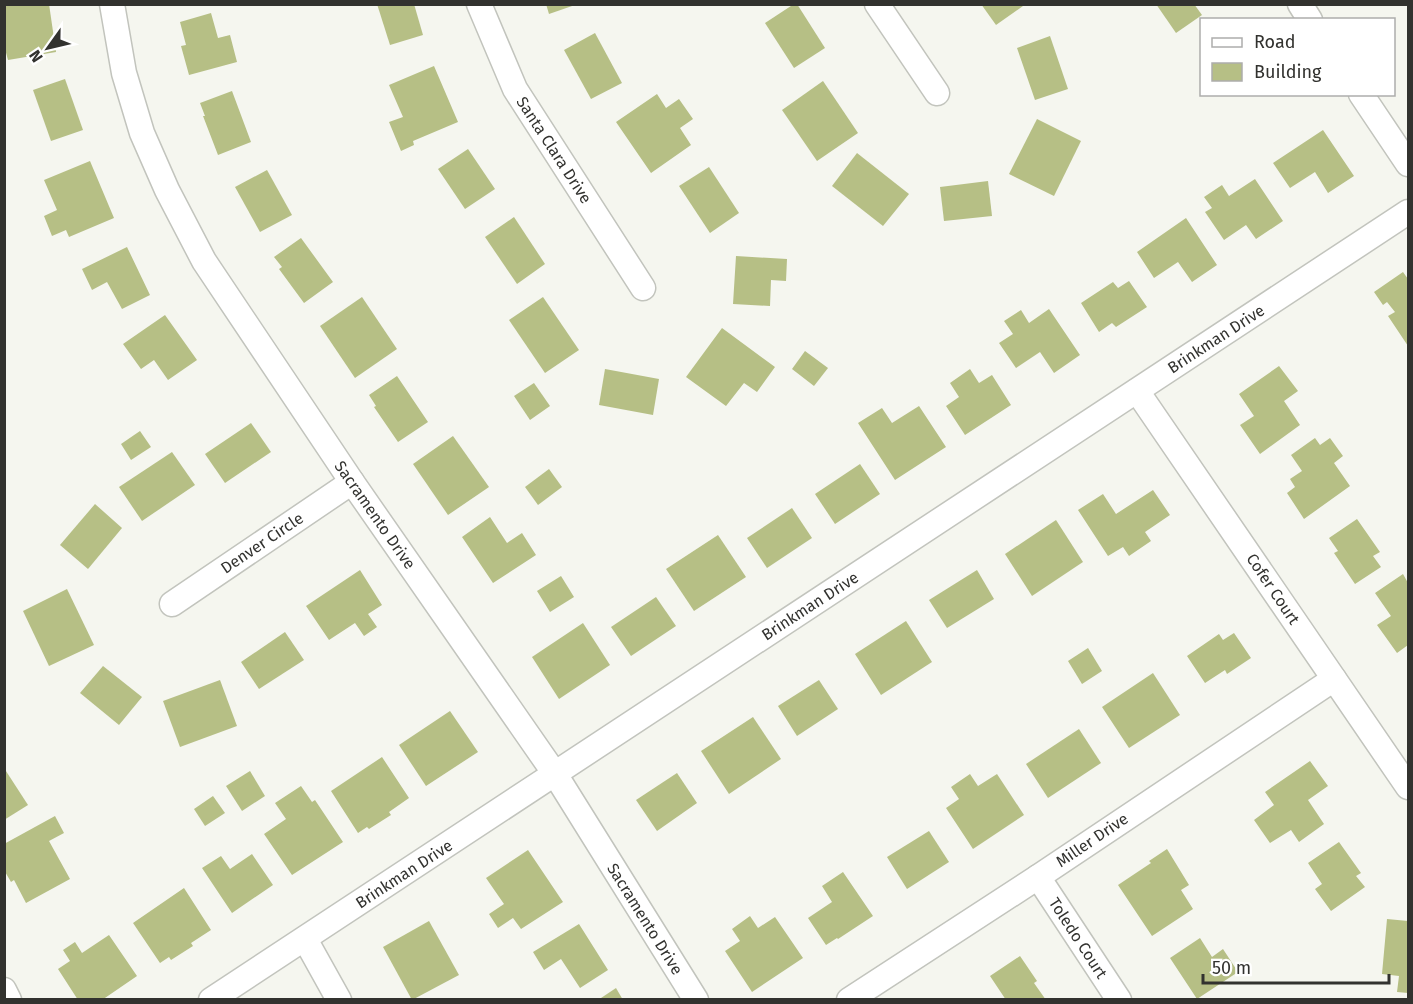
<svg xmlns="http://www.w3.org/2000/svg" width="1413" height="1004" font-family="'Fira Sans',sans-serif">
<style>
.building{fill:#b6bf85}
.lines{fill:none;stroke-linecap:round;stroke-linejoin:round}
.minor-casing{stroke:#c2c4bd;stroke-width:27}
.minor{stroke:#fff;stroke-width:24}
.labels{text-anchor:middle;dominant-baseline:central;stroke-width:4.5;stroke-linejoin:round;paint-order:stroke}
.street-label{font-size:16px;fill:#32322f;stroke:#fff}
</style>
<rect width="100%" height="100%" fill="#f5f6ef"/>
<!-- building -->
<g class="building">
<path d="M4,4H49L56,52L8,60L4,45Z"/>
<path d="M377,4H414L423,35L390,45Z"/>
<path d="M546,4H575V5L549,14Z"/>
<path d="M794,4H797L825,48L794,68L765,23Z"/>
<path d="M981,4H1022L1023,6L996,25Z"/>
<path d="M1156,4H1194L1202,15L1176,33Z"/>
<path d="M211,13L218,38L230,35L237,62L189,75L181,46L186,45L180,22Z"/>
<path d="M595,33L622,83L591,99L564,50Z"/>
<path d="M1050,36L1068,89L1035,100L1017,48Z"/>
<path d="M434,66L458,122L413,141L414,145L401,151L389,122L403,117L389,85Z"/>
<path d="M65,79L83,130L51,141L33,90Z"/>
<path d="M823,81L858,133L817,161L782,110Z"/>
<path d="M232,91L251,142L218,155L203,116H205L200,103Z"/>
<path d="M657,94L666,108L679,99L693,119L680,128L691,145L651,173L616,122Z"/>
<path d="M1037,119L1081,141L1054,196L1009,174Z"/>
<path d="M1323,130L1354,176L1328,193L1315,172L1290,188L1273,163Z"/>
<path d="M468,149L495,189L465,209L438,169Z"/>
<path d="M857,153L909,194L883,226L832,186Z"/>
<path d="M90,161L114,218L69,237L66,230L52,236L44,216L57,210L44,180Z"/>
<path d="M709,167L739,213L710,233L679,186Z"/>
<path d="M267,170L292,215L260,232L235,187Z"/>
<path d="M1255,179L1283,221L1256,239L1246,225L1224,240L1205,212L1212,208L1204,197L1222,185L1229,196Z"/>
<path d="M988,181L992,216L944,221L940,187Z"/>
<path d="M514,217L545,264L517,284L485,237Z"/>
<path d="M1186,218L1217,265L1192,282L1178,262L1154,278L1137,252Z"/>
<path d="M301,238L333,282L304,303L279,269L282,267L274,257Z"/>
<path d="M127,247L150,295L122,309L107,282L92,290L82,269Z"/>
<path d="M736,256L787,259L786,281L771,280L770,306L733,304Z"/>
<path d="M1403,272L1408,279V346L1388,316L1395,312L1387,302L1383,305L1374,292Z"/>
<path d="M1129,281L1147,307L1116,327L1112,323L1099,332L1081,303L1113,282L1118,288Z"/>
<path d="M362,297L397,349L355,378L320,326Z"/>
<path d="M543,297L579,350L545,373L509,320Z"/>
<path d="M1049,309L1080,355L1054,373L1040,352L1016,368L999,343L1013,334L1004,321L1021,310L1029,323Z"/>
<path d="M165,315L197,360L168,380L154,360L141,369L123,344Z"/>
<path d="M722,328L775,367L757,392L744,383L726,406L686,377Z"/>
<path d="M805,351L828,368L814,386L792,369Z"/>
<path d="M1279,366L1298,391L1284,401L1300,425L1260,454L1240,425L1254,416L1239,394Z"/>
<path d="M605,369L659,379L653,415L599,405Z"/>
<path d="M970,369L979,383L992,375L1011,405L965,435L946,406L959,397L950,383Z"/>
<path d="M397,376L428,422L398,442L374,407L376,406L369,395Z"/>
<path d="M534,383L550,406L530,420L514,396Z"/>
<path d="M919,406L946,447L895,480L858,423L882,408L892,423Z"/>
<path d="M251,423L271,452L225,483L205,454Z"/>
<path d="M140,431L151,447L131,460L121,444Z"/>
<path d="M453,436L489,487L448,515L413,464Z"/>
<path d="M1315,438L1320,445L1330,438L1343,456L1334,463L1350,486L1304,519L1287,493L1295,487L1290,479L1302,471L1291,455Z"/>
<path d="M172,452L195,485L142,521L119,487Z"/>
<path d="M860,464L880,494L835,524L815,494Z"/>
<path d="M549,469L562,487L538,505L525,487Z"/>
<path d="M1153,490L1170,515L1145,532L1151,541L1129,556L1123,547L1108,556L1078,510L1103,494L1116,514Z"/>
<path d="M95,504L122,528L88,569L60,545Z"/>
<path d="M792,508L812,538L767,568L747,538Z"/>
<path d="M490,517L507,543L522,533L536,555L493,583L462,537Z"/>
<path d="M1357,519L1380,552L1373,556L1381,567L1355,584L1334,553L1338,551L1329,538Z"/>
<path d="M1056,520L1083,562L1032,596L1005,554Z"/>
<path d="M718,535L746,577L694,611L666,569Z"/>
<path d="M360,570L382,605L368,614L377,627L364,636L355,623L329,640L306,606Z"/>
<path d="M977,570L994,599L947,628L929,600Z"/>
<path d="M1403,574L1408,583V645L1397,653L1377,625L1391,616L1375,593Z"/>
<path d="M561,576L574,597L550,612L537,591Z"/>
<path d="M67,589L94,645L49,666L23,611Z"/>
<path d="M656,597L676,626L631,656L611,627Z"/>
<path d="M906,621L932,662L881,695L855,654Z"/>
<path d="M583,623L610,665L559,699L532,657Z"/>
<path d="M285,632L304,660L259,689L241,662Z"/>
<path d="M1234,633L1251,658L1227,674L1225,670L1205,683L1187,656L1219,634L1223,640Z"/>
<path d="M1088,648L1102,671L1082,684L1068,661Z"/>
<path d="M103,666L142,697L119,725L80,693Z"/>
<path d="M1153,673L1180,715L1129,748L1102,707Z"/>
<path d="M220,680L237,726L180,747L163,701Z"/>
<path d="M819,680L838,709L797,736L778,706Z"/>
<path d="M450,711L478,752L426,786L399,745Z"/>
<path d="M753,717L781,759L729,794L701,751Z"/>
<path d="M1079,729L1101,763L1048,798L1026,764Z"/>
<path d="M382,757L409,798L389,812L391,815L369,829L367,827L358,833L331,791Z"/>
<path d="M1310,761L1328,786L1308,800L1324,824L1299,842L1291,830L1270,843L1254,820L1274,805L1265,792Z"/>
<path d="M4,768L28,805L4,820Z"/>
<path d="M250,771L265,796L242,811L226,786Z"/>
<path d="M677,773L697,803L657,831L636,800Z"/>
<path d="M970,774L978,786L997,774L1024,815L973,849L946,808L959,799L951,787Z"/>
<path d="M301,786L312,802L315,800L343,842L292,875L264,834L286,819L275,803Z"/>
<path d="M213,796L225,813L205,826L194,809Z"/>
<path d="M55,816L64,833L49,841L70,879L26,903L14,880L11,882L4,870V844Z"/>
<path d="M929,831L949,862L907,889L887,857Z"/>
<path d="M1339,842L1361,873L1356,876L1365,887L1331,911L1315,889L1322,884L1308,863Z"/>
<path d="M1167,849L1189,885L1181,890L1193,909L1152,936L1118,885L1151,863L1149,861Z"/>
<path d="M528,850L563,902L521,929L513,918L498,928L489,914L504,904L486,878Z"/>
<path d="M252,854L273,885L232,913L202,868L221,856L230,869Z"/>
<path d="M843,872L873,916L838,939L837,938L826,945L808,918L832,902L822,886Z"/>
<path d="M184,888L211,930L191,943L193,946L171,960L169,957L160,963L133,923Z"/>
<path d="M750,916L758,928L775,917L803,958L752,992L725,951L740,941L732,929Z"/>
<path d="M1387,919L1408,921V993L1397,992L1399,976L1382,974Z"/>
<path d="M429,921L459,975L412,1000L383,947Z"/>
<path d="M579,924L608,970L580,988L561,959L544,970L533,952Z"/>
<path d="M109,935L137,976L102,1000H78L58,969L70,961L63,950L75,942L82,953Z"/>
<path d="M1200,938L1212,957L1223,949L1238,972L1197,999L1170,958Z"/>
<path d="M1020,956L1037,981L1034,983L1046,1000H1006L990,976Z"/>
<path d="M616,988L623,1000H598Z"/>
</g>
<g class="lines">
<defs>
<g id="minor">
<path d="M112,4L124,73L142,133L167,190L204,261L352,482L555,774L696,1000"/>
<path d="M479,4L515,89L643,288"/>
<path d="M877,4L937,93"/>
<path d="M1300,4L1310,20"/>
<path d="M1361,94L1408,164"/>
<path d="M1137,391L1408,787"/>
<path d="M172,604L352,482"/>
<path d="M1038,877L1119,1000"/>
<path d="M305,939L339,1000"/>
<path d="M4,990L9,1000"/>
<path d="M211,1000L1408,212"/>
<path d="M849,1000L1038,877L1334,679"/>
</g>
</defs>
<!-- minor casing -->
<use href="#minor" class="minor-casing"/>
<!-- minor -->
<use href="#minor" class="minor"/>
</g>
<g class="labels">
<!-- street labels -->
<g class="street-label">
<text transform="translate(554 150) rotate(57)">Santa Clara Drive</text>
<text transform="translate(1216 339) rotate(-33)">Brinkman Drive</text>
<text transform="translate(375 515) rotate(55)">Sacramento Drive</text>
<text transform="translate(262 543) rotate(-34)">Denver Circle</text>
<text transform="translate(1273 589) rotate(56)">Cofer Court</text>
<text transform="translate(810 606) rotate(-33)">Brinkman Drive</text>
<text transform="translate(1092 840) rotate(-34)">Miller Drive</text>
<text transform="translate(404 874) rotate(-33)">Brinkman Drive</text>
<text transform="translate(645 919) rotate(58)">Sacramento Drive</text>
<text transform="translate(1078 938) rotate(57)">Toledo Court</text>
</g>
</g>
<!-- border -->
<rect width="1413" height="1004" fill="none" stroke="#32322f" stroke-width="12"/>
<!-- legend -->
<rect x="1200" y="18" width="195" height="78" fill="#ffffff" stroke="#adadac" stroke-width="1.5"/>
<rect x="1212" y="38" width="30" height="9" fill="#ffffff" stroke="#adadac" stroke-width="1.5"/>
<text x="1254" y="48" font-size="18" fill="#32322f">Road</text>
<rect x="1212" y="63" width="30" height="18" fill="#b6bf85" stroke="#adadac" stroke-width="1.5"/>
<text x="1254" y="78" font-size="18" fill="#32322f">Building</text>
<!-- north arrow -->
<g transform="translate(48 48) rotate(236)" stroke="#ffffff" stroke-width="4.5" paint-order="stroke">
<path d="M0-4.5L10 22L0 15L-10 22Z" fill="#32322f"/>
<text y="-9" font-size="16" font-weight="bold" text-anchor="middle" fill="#32322f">N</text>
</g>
<!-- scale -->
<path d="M1203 974v9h186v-9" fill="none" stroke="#32322f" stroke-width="3"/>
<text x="1212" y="974" font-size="18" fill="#32322f" stroke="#ffffff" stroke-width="4.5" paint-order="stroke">50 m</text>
</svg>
